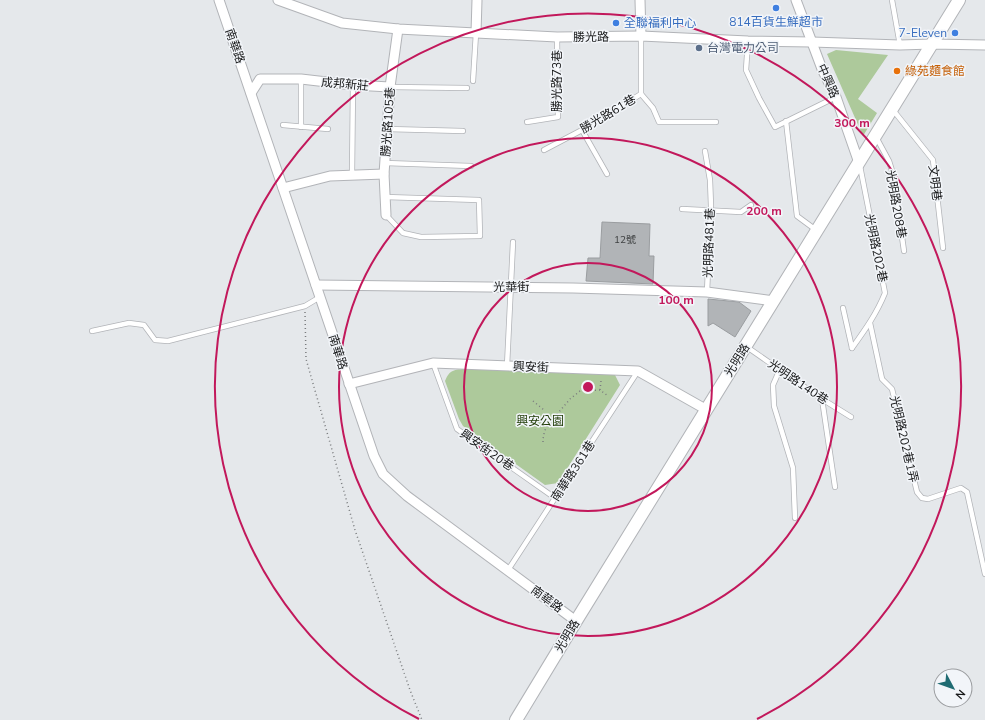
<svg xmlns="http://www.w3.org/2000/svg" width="985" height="720" font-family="'Nunito Sans','Noto Sans TC',sans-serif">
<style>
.green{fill:#adc99b}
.building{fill:#b1b4b7;stroke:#9a9da0}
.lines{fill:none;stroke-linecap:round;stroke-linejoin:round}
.lane-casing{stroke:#b2b4b8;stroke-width:6}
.street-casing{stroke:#b2b4b8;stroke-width:11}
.secondary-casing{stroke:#b2b4b8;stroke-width:14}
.path{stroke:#7a7c7e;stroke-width:1.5;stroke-dasharray:1 3;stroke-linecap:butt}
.lane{stroke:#fff;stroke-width:4.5}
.street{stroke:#fff;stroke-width:9}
.secondary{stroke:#fff;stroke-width:12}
.ring{fill:none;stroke:#c2185b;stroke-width:2}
.shop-dot{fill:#3f7fe0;stroke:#f2f5f9;stroke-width:1.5}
.service-dot{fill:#5c6f8a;stroke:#f2f5f9;stroke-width:1.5}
.food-dot{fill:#e8710a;stroke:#f2f5f9;stroke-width:1.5}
.labels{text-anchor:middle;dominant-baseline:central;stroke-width:3;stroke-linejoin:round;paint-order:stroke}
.number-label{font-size:10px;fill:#3e4041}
.shop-label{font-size:12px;fill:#366cbe;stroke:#f2f5f9}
.street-label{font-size:12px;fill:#18191a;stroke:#f2f5f9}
.service-label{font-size:12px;fill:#4e5e75;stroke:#f2f5f9;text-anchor:start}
.food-label{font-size:12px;fill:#c56008;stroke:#f2f5f9;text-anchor:start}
.park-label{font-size:12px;fill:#223e09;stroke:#f2f5f9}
.centre{fill:#c2185b;stroke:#f2f5f9;stroke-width:2}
.ring-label{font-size:12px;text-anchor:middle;font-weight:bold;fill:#c2185b;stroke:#f2f5f9;stroke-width:3;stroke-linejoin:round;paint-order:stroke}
</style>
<rect width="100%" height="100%" fill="#e5e8eb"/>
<!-- green -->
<g class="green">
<path d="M836,50L888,55L858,99L877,113L863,136L827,54Z"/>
<path d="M466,369L615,375L620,385L558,483L545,485L463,426L459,419L445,381C450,369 454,370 466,369Z"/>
</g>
<!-- building -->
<g class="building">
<path d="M602,222L650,224L649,256H654L653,284L586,281L588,258H600Z"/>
<path d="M708,299L739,302L751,311L735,337L713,323L708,326Z"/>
</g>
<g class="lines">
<defs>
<g id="lane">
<path d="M892,0L900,45"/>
<path d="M748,41L746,70L759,98L775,127L836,97"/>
<path d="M301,79V127"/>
<path d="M473,81L476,33"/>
<path d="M390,87L467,88"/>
<path d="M641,94L653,108L659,122H716"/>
<path d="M893,110L933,160L943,248"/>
<path d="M786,121L797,216L816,230"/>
<path d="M527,122L558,117L557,37"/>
<path d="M283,125L328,129"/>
<path d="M387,129L463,131"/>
<path d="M582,130L607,174"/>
<path d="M876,137L889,161L893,174L904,251"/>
<path d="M544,150L582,130L641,94V36"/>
<path d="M705,151L710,180L711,206L707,292"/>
<path d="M385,163L471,166"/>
<path d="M352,175L353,85"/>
<path d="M385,197L479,200L480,236L421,237L403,233L386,215"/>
<path d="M682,209L741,212L751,205"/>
<path d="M843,308L852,348"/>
<path d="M870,323L882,379L892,389L917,492L922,498L928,499L961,488L967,492L985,574"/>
<path d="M92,331L129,323L144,325L155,340L168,341L305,306L320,297"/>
<path d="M747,347L822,399L851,417"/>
<path d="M852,348C865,330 877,313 885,293L860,166"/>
<path d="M433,363L457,429L555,498"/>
<path d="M507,366L513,242"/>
<path d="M780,369L773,385L774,406L793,468L795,518"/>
<path d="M822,399L835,487"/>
<path d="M508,570L638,371"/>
</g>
<g id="street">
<path d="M219,0L374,456L383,474L407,496L576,621"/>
<path d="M278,0L342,23L398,29L557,37L641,36L748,41L812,42L900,45L932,44L985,45"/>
<path d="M640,0L641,36"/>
<path d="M796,0L822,69L836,97L859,163"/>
<path d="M476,33L477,0"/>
<path d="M251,93L260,79H301L353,85L390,87"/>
<path d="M283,188L330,176L384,174"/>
<path d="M386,215L384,174L390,87L398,29"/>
<path d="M316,285L573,288L707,292L774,301"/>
<path d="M349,384L433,363L638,371L707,410"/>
</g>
<path id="secondary" d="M516,720L576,621L959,0"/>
</defs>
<!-- lane casing -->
<use href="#lane" class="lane-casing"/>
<!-- street casing -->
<use href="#street" class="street-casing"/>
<!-- secondary casing -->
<use href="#secondary" class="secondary-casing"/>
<!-- path -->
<g class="path">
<path d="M305,312L306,359L355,530L410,690L422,720"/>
<path d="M601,381L600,390L608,396"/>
<path d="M533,401L544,410"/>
<path d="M543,442C543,434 546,424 553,419L570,399L580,391L600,390"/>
</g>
<!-- lane -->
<use href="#lane" class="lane"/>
<!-- street -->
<use href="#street" class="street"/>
<!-- secondary -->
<use href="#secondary" class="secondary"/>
</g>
<!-- distance rings -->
<g class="ring">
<circle cx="588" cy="387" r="124"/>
<circle cx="588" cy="387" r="249"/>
<path d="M419 719A373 373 0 1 1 757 719"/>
</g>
<!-- markers -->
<g class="shop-dot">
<circle cx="776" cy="8" r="4"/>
<circle cx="616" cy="23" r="4"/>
<circle cx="955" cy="33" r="4"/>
</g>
<circle class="service-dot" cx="699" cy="48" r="4"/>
<circle class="food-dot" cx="897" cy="71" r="4"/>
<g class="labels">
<!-- number labels -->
<g class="number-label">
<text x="625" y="240">12號</text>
</g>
<!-- shop labels -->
<g class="shop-label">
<text x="776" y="22">814百貨生鮮超市</text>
<text x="624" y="23" text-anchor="start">全聯福利中心</text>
<text x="947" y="33" text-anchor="end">7-Eleven</text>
</g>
<!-- street labels -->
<g class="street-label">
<text transform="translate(591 37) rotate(-1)">勝光路</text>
<text transform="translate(235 46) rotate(71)">南華路</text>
<text transform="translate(557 81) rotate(-90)">勝光路73巷</text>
<text transform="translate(828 81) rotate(66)">中興路</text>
<text transform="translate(345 84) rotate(5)">成邦新莊</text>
<text transform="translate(608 114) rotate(-31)">勝光路61巷</text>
<text transform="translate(388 122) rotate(-86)">勝光路105巷</text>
<text transform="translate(935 183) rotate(83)">文明巷</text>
<text transform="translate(896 204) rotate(80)">光明路208巷</text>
<text transform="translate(709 243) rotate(-88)">光明路481巷</text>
<text transform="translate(876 248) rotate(78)">光明路202巷</text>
<text x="511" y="287">光華街</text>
<text transform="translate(338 352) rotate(72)">南華路</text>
<text transform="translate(737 360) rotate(-58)">光明路</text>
<text transform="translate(531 367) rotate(2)">興安街</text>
<text transform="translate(798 382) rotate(34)">光明路140巷</text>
<text transform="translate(904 439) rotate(77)">光明路202巷1弄</text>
<text transform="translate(487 450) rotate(35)">興安街20巷</text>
<text transform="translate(573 471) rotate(-57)">南華路361巷</text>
<text transform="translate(547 599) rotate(36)">南華路</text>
<text transform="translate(567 636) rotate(-59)">光明路</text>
</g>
<!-- service labels -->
<g class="service-label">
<text x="707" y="48">台灣電力公司</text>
</g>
<!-- food labels -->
<g class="food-label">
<text x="905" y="71">綠苑麵食館</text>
</g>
<!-- park labels -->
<g class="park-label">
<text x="540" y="421">興安公園</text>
</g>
</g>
<circle cx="588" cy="387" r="6" class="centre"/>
<g class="ring-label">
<text x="852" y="127">300 m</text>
<text x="764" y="215">200 m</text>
<text x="676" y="304">100 m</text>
</g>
<!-- north arrow -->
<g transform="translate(953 688) rotate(131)"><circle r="19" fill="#f2f5f9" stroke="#9b9da0"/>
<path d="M0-3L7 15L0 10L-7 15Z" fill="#1f6b72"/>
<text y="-6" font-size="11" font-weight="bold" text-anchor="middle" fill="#18191a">N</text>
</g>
</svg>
